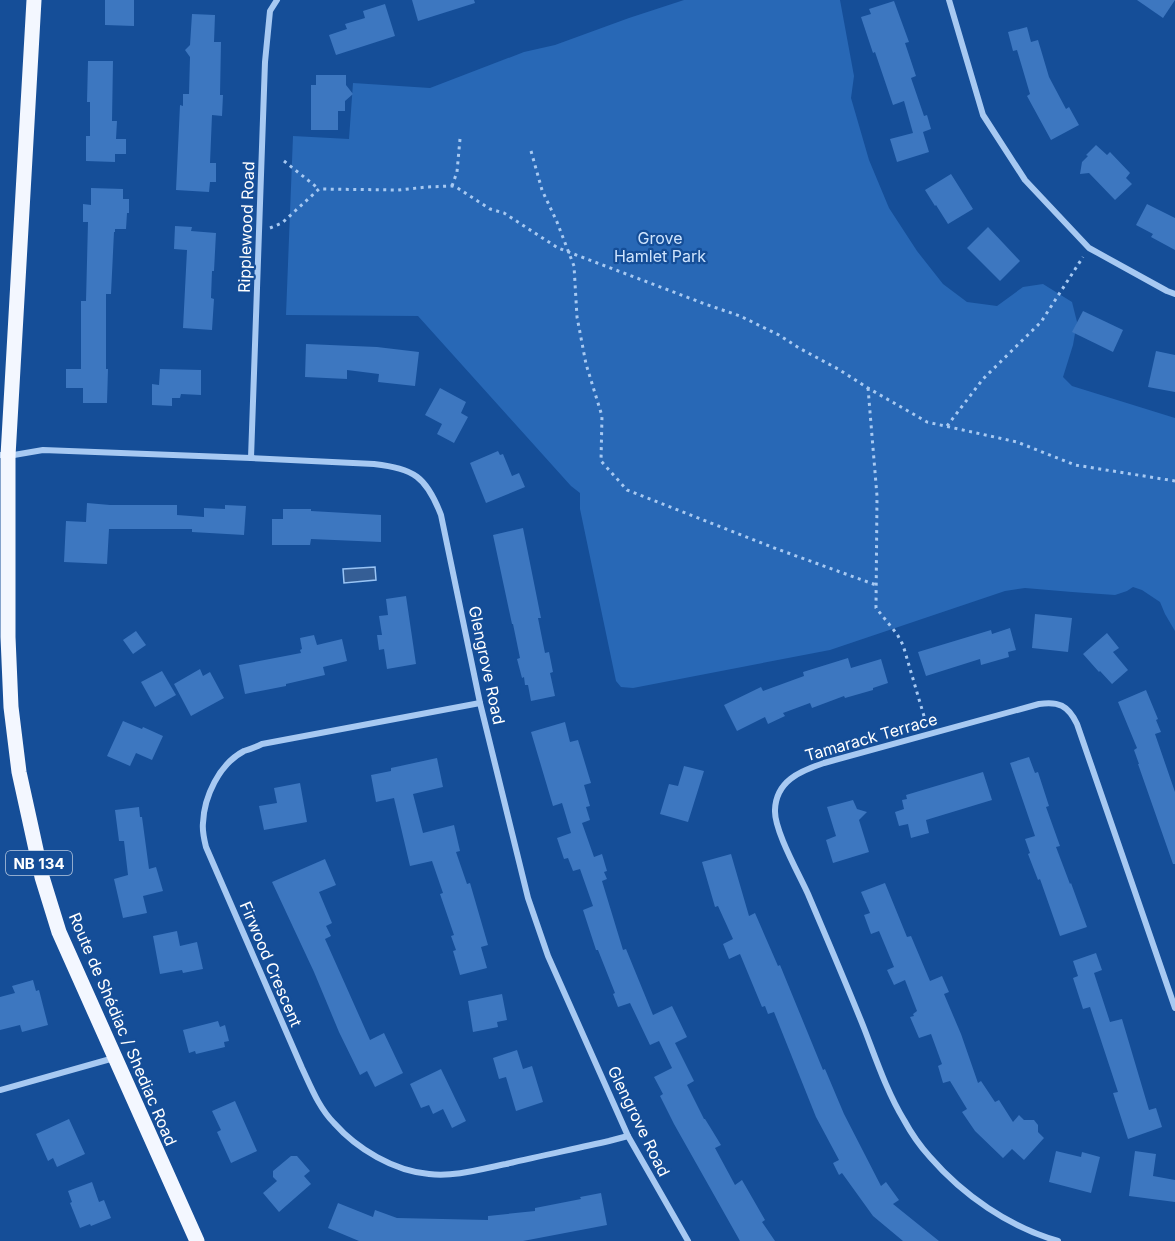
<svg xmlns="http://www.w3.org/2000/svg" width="1175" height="1241" font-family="Inter,sans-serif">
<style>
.green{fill:#2868b6}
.water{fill:#355e95;stroke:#99c4f5;stroke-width:1.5}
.building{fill:#3d77c0}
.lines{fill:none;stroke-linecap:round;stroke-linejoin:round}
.path{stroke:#a7c9f2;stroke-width:3;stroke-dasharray:3 4.5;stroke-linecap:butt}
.minor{stroke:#a7c9f2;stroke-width:6}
.primary{stroke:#f3f7ff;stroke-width:15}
.labels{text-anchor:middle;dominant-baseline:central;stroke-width:4.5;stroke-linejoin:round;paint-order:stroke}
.shield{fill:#154e98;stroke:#b9cae0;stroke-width:1.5}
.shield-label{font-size:15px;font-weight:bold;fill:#fff}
.street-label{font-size:16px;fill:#fff;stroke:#154e98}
.park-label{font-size:16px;fill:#cfe4fd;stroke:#154e98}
</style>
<rect width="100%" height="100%" fill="#154e98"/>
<!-- green -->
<path class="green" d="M684,0H840L854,76L851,98L869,160L889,208L917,251L943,284L967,302L997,306L1023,287L1043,284L1072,302L1077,322L1073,345L1063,377L1072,386L1175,418V631L1165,614L1160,602L1142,590L1133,587L1127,591L1115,595L1072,592L1025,588L1005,591L830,650L633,688L621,687L616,681L580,509V493L571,486L418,316L286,315L293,136L349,139L353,83L430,88L524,52L555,45L629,18Z"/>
<!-- water -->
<path class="water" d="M375,567L376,580L344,583L343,569Z"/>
<!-- building -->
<g class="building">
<path d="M105,0H134V26L105,25Z"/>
<path d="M412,0H474L475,3L418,21Z"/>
<path d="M1137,0H1175L1163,18Z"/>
<path d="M894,1L909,42L905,43L916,76L911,78L924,116L927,115L931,129L923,132L929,152L897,162L890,139L913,133L904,101L893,105L875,52L873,53L861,17L871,14L869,9Z"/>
<path d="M385,4L395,36L336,55L329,35L347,29L345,24L365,18L363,11Z"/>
<path d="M192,14L215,15L214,42H221L220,95H223L222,116L212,115L210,163H216V182H210L209,192L176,190L180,105L183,106V94H189L190,57L185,50L190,45Z"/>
<path d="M1027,27L1031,42L1038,40L1049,77L1066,109L1069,107L1079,125L1051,140L1027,96L1030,94L1017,50L1013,51L1008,32Z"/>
<path d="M88,61H113L112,121H117L116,139H126V154H115V162L86,161V136H90V102H87Z"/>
<path d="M316,75H346V85L353,94L345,101V111H338V130H311V85H316Z"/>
<path d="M1096,145L1107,155L1110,152L1130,173L1126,178L1132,184L1115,200L1089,173L1080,174L1082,162L1088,156L1086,155Z"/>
<path d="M951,174L973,209L948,224L936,205L935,206L925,190Z"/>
<path d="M91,188L123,189V199H129V213H127L126,229H115V232H114L111,294H106V369H108L107,403H83V388H66V369H81V301H86L88,222H83V204L91,205Z"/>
<path d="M1147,204L1175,218V250L1151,237L1153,234L1136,225Z"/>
<path d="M175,226L192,227L191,231L216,233L214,271H212L211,298L214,299L212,330L183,328L187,250L174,249Z"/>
<path d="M988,227L1020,261L1000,281L967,248Z"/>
<path d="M1083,311L1123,330L1113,352L1072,332Z"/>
<path d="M306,344L377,347L419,352L415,386L378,382L379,374L347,370V379L305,377Z"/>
<path d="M1156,351L1175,355V392L1148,387Z"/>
<path d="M160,369L201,370V395L181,394L180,398H172V406L152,405V384L159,385Z"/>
<path d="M440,388L466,402L461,413L468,417L454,443L437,434L442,424L425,415Z"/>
<path d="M498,451L500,455L503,454L512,476L519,473L525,487L486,503L470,463Z"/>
<path d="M87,503L110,505H177V515L204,517V508L225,509V505L246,506L244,535L192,532V529H109L107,564L64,562L66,521L86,522Z"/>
<path d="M283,509H311V511L381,515V542L311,539L310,545H272V519H283Z"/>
<path d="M523,528L541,618H538L545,653L549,652L553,672L550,673L555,696L531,701L528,685H525L524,677L522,678L517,659L520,658L513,624H512L493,535Z"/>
<path d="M406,596L416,664L387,669L384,649L379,650L377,635H382L379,616L388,615L386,599Z"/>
<path d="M1035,614L1072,618L1068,652L1032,648Z"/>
<path d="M1010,628L1016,650L1008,652L1009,657L981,665L980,659L926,676L918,652L991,630L992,634Z"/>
<path d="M136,631L146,645L133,654L123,640Z"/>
<path d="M1107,633L1119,648L1113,652L1128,670L1112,684L1100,671L1099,672L1083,654Z"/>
<path d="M314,635L317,645L342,639L347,661L323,667L325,675L286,684V686L245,694L239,665L301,653L300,650L302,649L300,638Z"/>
<path d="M848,658L851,668L881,659L888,683L873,688V690L845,698L844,696L812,708L810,703L783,713L785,716L768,724L765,717L737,731L724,705L761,687L763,691L804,676L803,672Z"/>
<path d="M200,669L203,676L210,672L224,698L191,716L174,684Z"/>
<path d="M162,671L176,695L155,707L141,682Z"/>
<path d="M1146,690L1158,719L1156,720L1161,732L1155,734L1175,792V864H1173L1138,764H1139L1134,750L1137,748L1118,702Z"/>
<path d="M123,721L142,729L143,727L163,736L152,760L136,753L130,766L107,756Z"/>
<path d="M565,722L570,742L578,740L591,783L584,785L590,806L586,807L590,820L582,823L594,857L602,854L607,871L604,872L607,879L602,881L623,950L626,949L653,1015L672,1006L687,1037L675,1043L694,1081L687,1085L704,1119H705L710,1127L721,1145L715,1148L735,1185L742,1180L765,1220L762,1222L775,1241H740L674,1124L660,1096L663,1094L654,1077L672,1068L659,1041L650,1045L630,1003L618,1007L613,994L615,993L598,950H596L583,910L593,906L580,869L573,871L568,858L564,859L557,838L571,833L562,803L553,806L531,732Z"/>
<path d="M1029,757L1035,773L1038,772L1049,806L1046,807L1060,846L1056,847L1070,884L1071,883L1087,927L1060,936L1040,879L1038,880L1028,854L1030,853L1025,839L1035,836L1010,763Z"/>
<path d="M437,758L443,787L413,794L423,833L454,825L460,851L456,852L467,884L470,883L488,945L481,947L487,968L460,975L453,951L456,950L451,936L454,935L440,894L443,893L432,861L410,866L394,798L376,802L371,775L391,771V768Z"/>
<path d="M684,766L704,771L688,822L660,814L669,784L678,786Z"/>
<path d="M983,772L992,800L926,820L929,833L911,838L908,824L899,826L895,812L904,809L902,800L907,799L906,795Z"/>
<path d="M300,783L307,822L264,830L259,806L277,803L274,788Z"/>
<path d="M853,800L857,809L867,812L859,820L869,852L833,863L826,840L836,836L827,807Z"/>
<path d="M139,807L140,817H142L149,869L156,867L163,891L143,896L147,913L123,918L114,879L128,875L124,841H119L115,810Z"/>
<path d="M731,854L749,916L755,913L778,966L780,965L823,1070L825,1069L844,1114L881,1186L886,1182L899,1200L893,1204L939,1241H903L873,1216L842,1173L839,1175L833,1163L839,1160L816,1117L774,1012L768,1014L765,1006L762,1007L740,954L729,959L723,944L733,939L718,906L715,907L702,862Z"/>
<path d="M325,859L336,885L319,892L332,923L326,926L331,936L325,939L370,1040L384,1033L403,1073L375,1087L367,1071L360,1075L339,1032L314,972L272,882Z"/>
<path d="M885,883L907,937L911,936L930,981L942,976L949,992L944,994L961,1034L978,1083L981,1081L995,1102L999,1100L1013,1122L1019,1115L1024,1120H1034L1038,1125V1132L1044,1138L1024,1160L1012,1149L1003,1158L975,1131L962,1112L967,1109L950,1081L943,1083L938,1066L942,1064L931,1034L919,1038L910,1017L914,1016L913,1014L917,1011L905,980L894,985L887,970L894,967L879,931L871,934L864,915L870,913L861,892Z"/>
<path d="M177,931L180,946L197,942L203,969L183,973L182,970L160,974L153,936Z"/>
<path d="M1096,953L1102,970L1094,973L1110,1022L1122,1019L1149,1110L1156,1108L1162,1127L1128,1139L1113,1093L1118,1092L1090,1007L1083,1009L1073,978L1078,976L1073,961Z"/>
<path d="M33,980L36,991L39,990L48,1025L22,1032L20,1025L0,1030V997L15,993L12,986Z"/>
<path d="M502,994L507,1020L497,1022L498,1027L473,1032L468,1001Z"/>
<path d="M218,1021L220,1027L225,1025L229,1041L224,1042L225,1047L196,1054L195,1051L189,1053L183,1030Z"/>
<path d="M517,1050L523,1069L532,1066L543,1102L516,1111L506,1077L499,1079L493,1058Z"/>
<path d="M441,1069L466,1121L452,1128L443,1109L433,1114L429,1105L421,1108L410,1084Z"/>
<path d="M235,1101L257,1151L231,1163L217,1132L221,1130L212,1111Z"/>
<path d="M69,1119L85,1154L57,1167L53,1158L48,1161L36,1134Z"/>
<path d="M1056,1151L1081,1157L1082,1152L1100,1157L1091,1193L1049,1182Z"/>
<path d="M1135,1151L1156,1154L1153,1176L1175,1180V1202L1129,1196Z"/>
<path d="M291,1156H297L310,1171L304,1176L311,1184L279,1212L263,1193L277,1181L273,1177V1171Z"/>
<path d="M92,1182L99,1202L104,1200L111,1218L91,1226L90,1224L80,1228L70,1203L72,1202L68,1191Z"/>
<path d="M601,1193L607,1225L523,1241H359L328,1228L338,1203L373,1217L375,1210L397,1218L488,1220V1216L535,1211V1208L581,1199L580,1197Z"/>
</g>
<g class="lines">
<!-- path -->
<g class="path">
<path d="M531,151L542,190L557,222L574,266L577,317L586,364L602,416L601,461L627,490L777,549L876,585"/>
<path d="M284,161L319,189"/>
<path d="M452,186L457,172L460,139"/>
<path d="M270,228L282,223L319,189L398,190L427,187L452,186L456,187L490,209L504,213L558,248L705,304L740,316L779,335L799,348L838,369L868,388L927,422L1017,442L1075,465L1175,481"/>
<path d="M868,388L877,496L876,608L897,634L903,645L926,723"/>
<path d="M947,426L983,379L1041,322L1083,257"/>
</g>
<!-- minor -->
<g class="minor">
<path d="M949,0L983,115L1025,180L1089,248L1167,291L1175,294"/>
<path d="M0,455L8,456L43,450L251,458L374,464C414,469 426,476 441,515L480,703L528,898L548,956L628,1136L688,1241"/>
<path d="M251,458L265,62L270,11L277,0"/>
<path d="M480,703L262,744C256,747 250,749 244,751C219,764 204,797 203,823C202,831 204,839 206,847L302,1068C311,1087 319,1108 334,1123C357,1149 394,1171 429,1174C455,1177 481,1169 506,1164C540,1156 574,1149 609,1141L628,1136"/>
<path d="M0,1090L114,1058"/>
<path d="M1058,1241C1009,1227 963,1195 930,1157C920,1146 911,1133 904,1120C887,1092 876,1059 864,1028C846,983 827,939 808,894C799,874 774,830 775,810C776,781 800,771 824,763L1039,704C1058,701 1068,705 1077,724L1175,1008"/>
</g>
<!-- primary -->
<path class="primary" d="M34,0L8,456V637L11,707L19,772L30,822L42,877L59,932L197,1241"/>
</g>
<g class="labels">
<!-- shield labels -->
<rect class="shield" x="6" y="851" width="66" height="24" rx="4.5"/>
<g class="shield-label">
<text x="39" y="863">NB 134</text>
</g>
<!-- street labels -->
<g class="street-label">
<text transform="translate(246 227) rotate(-88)">Ripplewood Road</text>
<text transform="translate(487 665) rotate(78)">Glengrove Road</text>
<text transform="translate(871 737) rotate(-16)">Tamarack Terrace</text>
<text transform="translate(271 964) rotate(67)">Firwood Crescent</text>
<text transform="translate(123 1029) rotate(67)">Route de Shédiac / Shediac Road</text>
<text transform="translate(639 1121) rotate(64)">Glengrove Road</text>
</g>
<!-- park labels -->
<g class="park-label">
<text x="660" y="238">Grove<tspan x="660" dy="18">Hamlet Park</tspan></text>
</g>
</g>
</svg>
